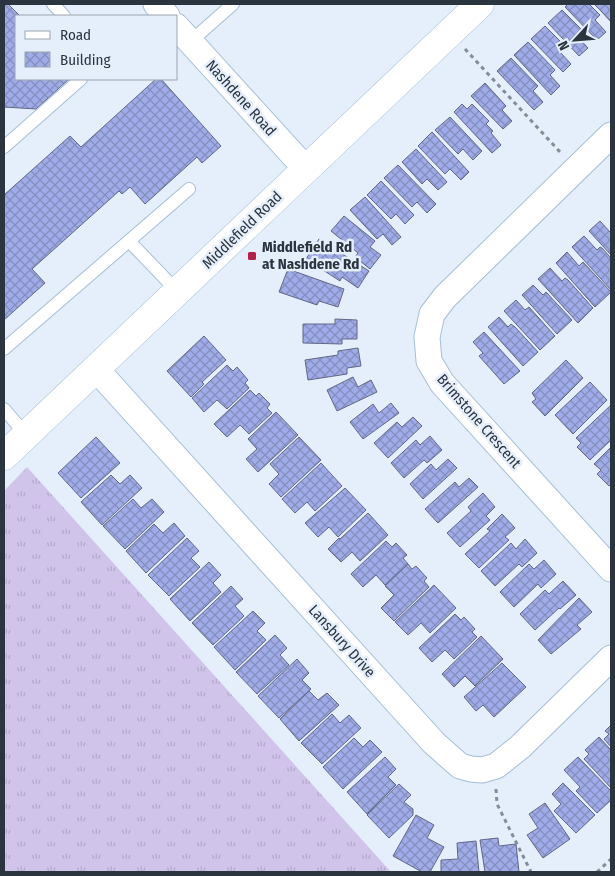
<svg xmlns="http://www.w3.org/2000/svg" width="615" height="876" font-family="'Fira Sans Condensed',sans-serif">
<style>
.grass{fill:url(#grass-tufts)}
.building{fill:url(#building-cross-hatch);stroke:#616786}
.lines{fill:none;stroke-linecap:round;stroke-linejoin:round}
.service-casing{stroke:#a4beda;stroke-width:14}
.minor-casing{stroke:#a4beda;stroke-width:27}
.secondary-casing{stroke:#a4beda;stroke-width:29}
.path{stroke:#838d99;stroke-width:3;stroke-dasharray:4 4;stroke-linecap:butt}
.service{stroke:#fff;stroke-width:12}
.minor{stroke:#fff;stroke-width:25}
.secondary{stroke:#fff;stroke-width:28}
.poi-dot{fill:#b32148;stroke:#e5effb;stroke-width:2}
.labels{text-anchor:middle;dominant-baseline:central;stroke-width:5;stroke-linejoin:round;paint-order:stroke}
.street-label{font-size:15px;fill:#2b3540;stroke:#e5effb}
.poi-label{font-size:15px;font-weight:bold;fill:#2b3540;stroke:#e5effb;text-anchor:start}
</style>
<defs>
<pattern id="grass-tufts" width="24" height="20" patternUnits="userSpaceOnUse" patternTransform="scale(1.25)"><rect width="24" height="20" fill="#d0c4eb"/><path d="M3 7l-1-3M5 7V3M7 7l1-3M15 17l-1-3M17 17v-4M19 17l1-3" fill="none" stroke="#b3a9cb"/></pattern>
<pattern id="building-cross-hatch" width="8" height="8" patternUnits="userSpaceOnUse" patternTransform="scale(1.25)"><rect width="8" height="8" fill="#a0ace9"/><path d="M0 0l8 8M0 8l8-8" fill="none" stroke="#838dbe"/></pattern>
</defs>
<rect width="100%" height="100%" fill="#e5effb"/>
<!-- grass -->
<path class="grass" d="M27,467L391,872H4V491Z"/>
<!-- building -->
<g class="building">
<path d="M4,4H8L20,16H16V79H69L36,109L4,107Z"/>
<path d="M568,4H589L600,15L595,20L606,32L597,40L565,7Z"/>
<path d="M594,4H611V22L600,10Z"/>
<path d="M562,10L581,29V32L577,36L588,48L579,56L548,23Z"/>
<path d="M545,26L564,45L563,46L565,48L560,52L571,64L563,72L531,39Z"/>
<path d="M528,42L555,70L550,75L560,86L551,95L514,55Z"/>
<path d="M511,58L538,86L533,91L543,102L534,110L497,71Z"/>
<path d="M156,79H161L221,146L202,163L197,157L145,204L130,187L122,194L119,191L32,269L45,283L4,320V195L70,136L81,147Z"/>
<path d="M485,83L506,106L502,110L512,121L503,129L471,96Z"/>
<path d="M462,104L467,109L472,104L489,121L486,124L493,131L491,133L501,145L492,153L454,112Z"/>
<path d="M450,117L482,151L473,160L463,149L458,154L435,130Z"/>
<path d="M432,132L469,172L461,180L450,169L445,174L418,146Z"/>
<path d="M416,149L447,182L438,190L427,179L422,184L402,162Z"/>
<path d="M398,165L436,204L427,213L417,202L412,207L384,178Z"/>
<path d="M381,181L414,215L405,224L396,214L391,219L367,195Z"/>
<path d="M365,197L401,237L392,245L383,234L377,239L350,210Z"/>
<path d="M344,216L375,241L370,247L381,255L370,269L355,257L358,253L331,231Z"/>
<path d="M600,221L610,232L611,230V255L589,231Z"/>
<path d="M584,236L597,250L600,247L602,248L611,258V290L572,247Z"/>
<path d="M319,239L369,271L358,288L342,277L340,281L306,259Z"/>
<path d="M567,252L579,266L583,262L611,292L595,307L556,263Z"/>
<path d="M550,268L562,281L565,278L568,280L593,308L578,323L538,279Z"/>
<path d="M288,269L344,289L338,307L319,301L317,305L279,292Z"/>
<path d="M533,285L543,295L546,292L572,320L557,334L522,295Z"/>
<path d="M516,300L525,310L529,307L555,336L540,350L504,311Z"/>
<path d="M499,317L508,327L511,324L515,327L538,352L523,366L488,327Z"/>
<path d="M335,319L357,320V339H342V344L303,343V324H335Z"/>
<path d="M484,332L520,371L504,384L479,356L483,353L473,342Z"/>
<path d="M204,336L226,360L202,382L204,384L191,397L167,371Z"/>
<path d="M358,348L361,366L347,368V374L308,380L305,360L338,355V351Z"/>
<path d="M566,360L583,378L545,416L532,402L536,399L532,393Z"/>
<path d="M227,365L233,371L237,367L248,380L245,383L249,388L227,409L217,400L204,412L192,398Z"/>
<path d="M353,377L358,387L371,380L377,392L337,411L327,390Z"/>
<path d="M590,382L607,400L573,434L555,415Z"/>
<path d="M250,390L256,396L259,393L270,404L267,408L272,413L249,434L240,425L227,437L214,424Z"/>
<path d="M391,403L399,413L363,439L350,422L373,404L379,413Z"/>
<path d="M611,405V440L590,460L577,447L581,443L576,438Z"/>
<path d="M276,412L298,435L258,472L246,459L257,449L248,439Z"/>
<path d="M413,417L422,426L388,458L374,443L397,422L402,427Z"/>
<path d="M430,436L442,450L427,463L424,460L404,478L391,463L416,440L420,445Z"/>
<path d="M96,437L120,463L81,498L58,473Z"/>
<path d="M299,437L321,460L281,497L269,484L279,474L270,464Z"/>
<path d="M611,447V484L609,486L597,474L601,470L594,464Z"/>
<path d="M448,459L457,468L423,499L410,484L431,464L436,470Z"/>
<path d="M321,463L342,486L315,511L307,502L295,513L282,499Z"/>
<path d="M111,475L120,484L130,475L142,488L102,525L81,502Z"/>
<path d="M469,478L478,487L438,523L425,509L455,482L459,487Z"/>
<path d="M345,488L366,510L338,537L329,527L318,537L305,523Z"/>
<path d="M483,493L495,507L486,516L490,520L460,547L447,533L471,511L468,507Z"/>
<path d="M133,499L141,508L152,499L164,512L125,549L103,526Z"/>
<path d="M368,513L388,535L360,561L352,552L341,562L328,549L339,538L340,539Z"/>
<path d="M502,514L515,528L505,537L509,540L479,568L465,554L490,531L487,529Z"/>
<path d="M174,523L185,536L146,573L126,551L154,524L163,533Z"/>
<path d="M187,538L199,551L191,558L200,567L169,596L148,575Z"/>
<path d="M525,539L537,553L522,567L519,564L495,586L481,571L511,543L516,549Z"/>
<path d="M386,541L392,547L396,543L407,555L403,558L408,564L385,585L376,575L363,587L351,574Z"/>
<path d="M544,560L556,574L541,588L538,584L514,607L500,592L529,564L534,569Z"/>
<path d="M209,562L221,575L213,583L221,592L190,621L170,599Z"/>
<path d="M408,564L412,569L416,566L427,578L424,581L429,587L394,621L381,608L394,595L385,586Z"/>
<path d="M563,581L576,595L560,609L559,608L535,630L520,614L545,590L549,594Z"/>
<path d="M434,585L456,608L430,633L421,623L408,635L395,622Z"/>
<path d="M231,586L243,599L235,606L244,616L213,645L192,623Z"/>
<path d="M579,598L592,612L577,625L581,629L551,654L538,640Z"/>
<path d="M253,611L265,623L257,631L266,640L235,670L214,647Z"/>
<path d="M455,614L461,620L464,617L475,629L472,632L477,637L454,659L445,650L432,662L419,648Z"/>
<path d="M275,635L287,648L280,655L289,665L257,694L236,672Z"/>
<path d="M481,636L503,659L475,686L465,676L454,687L442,674Z"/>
<path d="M297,659L309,673L302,680L311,689L279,718L258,696Z"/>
<path d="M502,663L526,687L494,717L483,705L476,711L464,697Z"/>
<path d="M309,691L318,700L327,693L339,705L299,741L280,719Z"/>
<path d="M332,714L340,723L349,715L361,728L322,764L301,743Z"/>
<path d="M611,725V747L604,739L609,734L605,731Z"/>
<path d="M599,737L611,750V788L584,759L589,754L585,750Z"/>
<path d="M354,738L363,747L370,740L382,752L343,789L323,767Z"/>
<path d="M385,757L396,769L388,777L396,785L367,814L347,792Z"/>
<path d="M578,757L611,791V800L597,813L576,791L580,787L564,770Z"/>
<path d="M563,783L595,815L576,833L554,811L561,804L552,794Z"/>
<path d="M399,784L411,795L404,802L413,809V815L389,838L367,815Z"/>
<path d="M545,803L570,839L543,858L527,835L538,828L529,814Z"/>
<path d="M416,815L434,825L427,838L444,847L430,872H422L393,856Z"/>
<path d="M498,838L499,846L516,844L519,872H485L480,840Z"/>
<path d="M476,841L479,872H441V860L458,859L457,843Z"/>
</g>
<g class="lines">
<defs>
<g id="service">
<path d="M53,4L64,16"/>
<path d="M190,42L233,4"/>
<path d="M4,147L81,79"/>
<path d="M129,241L178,292"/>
<path d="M4,349L189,189"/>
<path d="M4,409L26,435"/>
</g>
<g id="minor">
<path d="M156,4L167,16"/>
<path d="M176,26L306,169"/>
<path d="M611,135L445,297L432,314L427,337L429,361L442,383L611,569"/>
<path d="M96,369L434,743L460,766L471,769L482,770L496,766L520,747L611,658"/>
</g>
<path id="secondary" d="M4,456L480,4"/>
</defs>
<!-- service casing -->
<use href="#service" class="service-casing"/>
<!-- minor casing -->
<use href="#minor" class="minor-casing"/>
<!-- secondary casing -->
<use href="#secondary" class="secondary-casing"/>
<!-- path -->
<g class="path">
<path d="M465,49L561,153"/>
<path d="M496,789L497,804L531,872"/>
<path d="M597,872L611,859"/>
</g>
<!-- service -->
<use href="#service" class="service"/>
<!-- minor -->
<use href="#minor" class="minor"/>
<!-- secondary -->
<use href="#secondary" class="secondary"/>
</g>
<!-- markers -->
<rect class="poi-dot" x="247" y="251" width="10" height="10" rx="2.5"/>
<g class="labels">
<!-- street labels -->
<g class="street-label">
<text transform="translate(241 98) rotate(48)">Nashdene Road</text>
<text transform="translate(242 230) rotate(-44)">Middlefield Road</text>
<text transform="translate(479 421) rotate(49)">Brimstone Crescent</text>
<text transform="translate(342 641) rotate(48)">Lansbury Drive</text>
</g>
<!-- poi labels -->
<g class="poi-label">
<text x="262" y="247">Middlefield Rd<tspan x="262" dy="17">at Nashdene Rd</tspan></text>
</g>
</g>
<!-- border -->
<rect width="615" height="876" fill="none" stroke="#2b3540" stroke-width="10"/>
<!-- legend -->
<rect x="15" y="15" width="162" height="65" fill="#e5effb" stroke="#9ba5b0"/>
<rect x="25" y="31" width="25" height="8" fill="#ffffff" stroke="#9ba5b0"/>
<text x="60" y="40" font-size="15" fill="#2b3540">Road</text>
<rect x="25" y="52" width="25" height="15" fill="url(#building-cross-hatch)" stroke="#9ba5b0"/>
<text x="60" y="65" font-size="15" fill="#2b3540">Building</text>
<!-- north arrow -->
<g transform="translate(575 40) rotate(244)" stroke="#e5effb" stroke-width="4" paint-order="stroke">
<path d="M0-4L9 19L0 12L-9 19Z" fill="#2b3540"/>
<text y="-8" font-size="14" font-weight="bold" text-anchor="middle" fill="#2b3540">N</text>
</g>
</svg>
